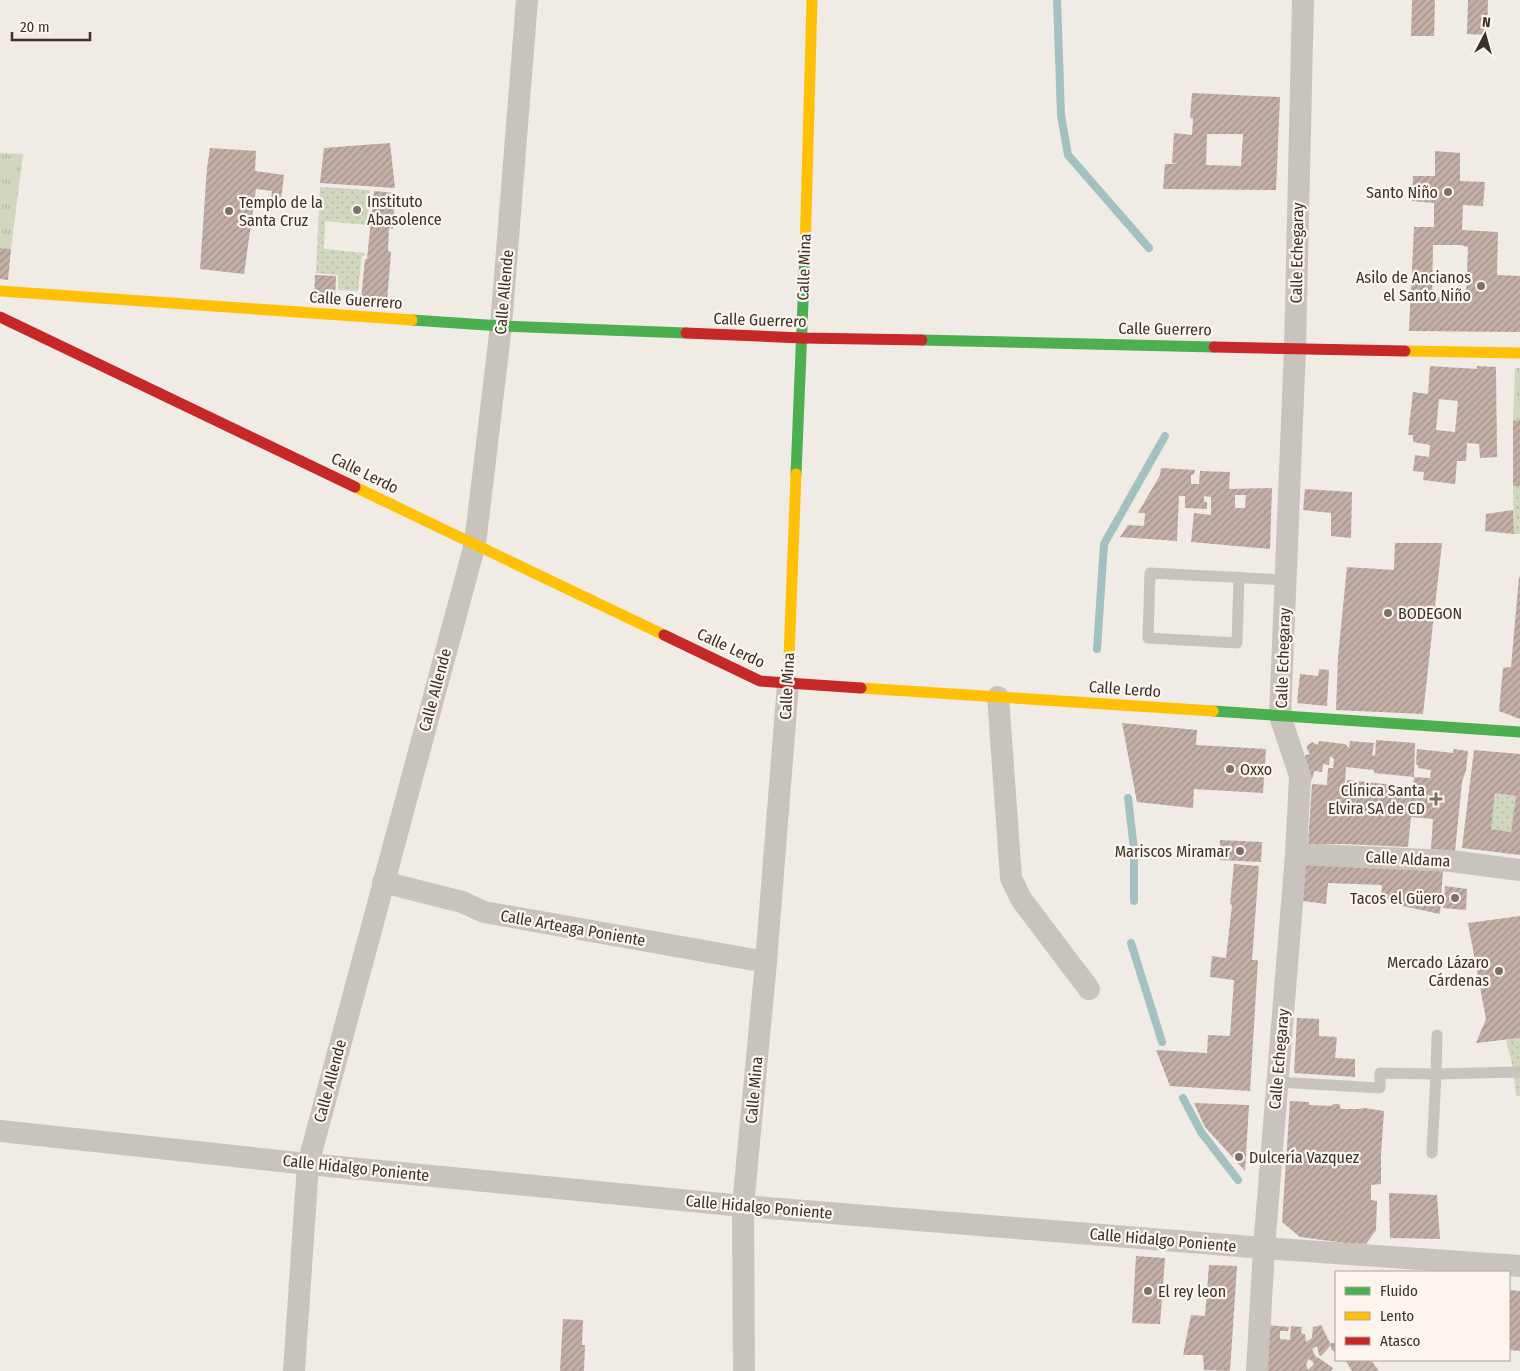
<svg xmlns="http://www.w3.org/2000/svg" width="1520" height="1371" font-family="'Fira Sans Condensed',sans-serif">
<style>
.grass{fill:url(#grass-tufts)}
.garden{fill:url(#garden-dots)}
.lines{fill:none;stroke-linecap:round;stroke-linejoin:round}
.stream{stroke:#a1c2c1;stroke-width:8}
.building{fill:url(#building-hatch);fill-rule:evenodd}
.lane{stroke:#c9c3be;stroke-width:11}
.street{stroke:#c9c3be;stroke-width:22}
.fast{stroke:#4caf50;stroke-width:11}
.slow{stroke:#ffc107;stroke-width:11}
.jam{stroke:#c62828;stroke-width:11}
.poi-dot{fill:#7a716c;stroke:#fbf5ee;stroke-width:2}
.labels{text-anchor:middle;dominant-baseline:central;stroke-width:4.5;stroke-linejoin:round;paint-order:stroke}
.poi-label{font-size:16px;fill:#3b302b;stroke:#fbf5ee;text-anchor:end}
.street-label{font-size:16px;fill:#3b302b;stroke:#fbf5ee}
</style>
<defs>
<pattern id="grass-tufts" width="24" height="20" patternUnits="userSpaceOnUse" patternTransform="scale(1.25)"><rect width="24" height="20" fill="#d1d6bf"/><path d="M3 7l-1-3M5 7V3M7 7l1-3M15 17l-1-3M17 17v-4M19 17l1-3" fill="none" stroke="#b4b8a4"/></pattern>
<pattern id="garden-dots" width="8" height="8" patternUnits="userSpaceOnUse" patternTransform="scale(1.25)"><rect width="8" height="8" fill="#d1d6bf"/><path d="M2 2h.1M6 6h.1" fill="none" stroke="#b4b8a4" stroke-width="1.8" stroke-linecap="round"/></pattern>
<pattern id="building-hatch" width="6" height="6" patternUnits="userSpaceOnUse" patternTransform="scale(1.25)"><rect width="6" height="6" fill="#c3afa7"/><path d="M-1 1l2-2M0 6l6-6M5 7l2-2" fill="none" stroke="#a08f88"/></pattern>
</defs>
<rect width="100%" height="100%" fill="#f0ebe5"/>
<!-- grass -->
<g class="grass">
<path d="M0,153L23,154L11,249L0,248Z"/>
<path d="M1515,368H1520V420L1513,421Z"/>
</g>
<!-- garden -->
<g class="garden">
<path d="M320,187L370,190L367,225L325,221L324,249L364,253L365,256H362L358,291L338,290V275L316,273Z"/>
<path d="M1513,486H1520V534H1514Z"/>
<path d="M1495,793L1516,796L1511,832L1491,829Z"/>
<path d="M1520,1038V1096H1516L1513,1068L1506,1040Z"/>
</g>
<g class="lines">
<!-- stream -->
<g class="stream">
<path d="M1057,0L1061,115L1068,155L1149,248"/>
<path d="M1097,649L1104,544L1165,436"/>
<path d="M1128,798L1134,849V901"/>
<path d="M1131,943L1162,1042"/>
<path d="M1183,1098L1201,1132L1238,1180"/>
</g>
</g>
<!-- building -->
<g class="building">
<path d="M1412,0H1435L1434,36H1411Z"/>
<path d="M1468,0H1488L1487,35L1467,34Z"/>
<path d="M1192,93L1280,97L1276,190L1163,189L1165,164H1178L1172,163L1174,133L1192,135L1193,118H1190ZM1207,134H1243L1241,166L1206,165Z"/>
<path d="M390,143L395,188L320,183L324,148Z"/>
<path d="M210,148L256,151L255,171L284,175L280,208L270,207L272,191L256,189L244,274L200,269L207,168Z"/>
<path d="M1435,151L1460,153V181L1485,182L1483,206L1463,205L1462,230L1498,232L1497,275L1520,276V332L1409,331L1414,227H1434V203L1412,201L1413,176H1435ZM1433,245H1460L1468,247L1466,298L1432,297Z"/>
<path d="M374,191L395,193L393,229L389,228L388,251L391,252L387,302L361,300L365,259H367Z"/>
<path d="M0,248L11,249L8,280L0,279Z"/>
<path d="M315,275L336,276L335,299L314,297Z"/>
<path d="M1430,366L1477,369V366L1496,367L1497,457L1480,458L1479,444L1467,443L1466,461H1457L1455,484L1423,480L1424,472L1413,471L1415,455L1429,457L1430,445L1413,442V435H1408L1413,392L1428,394ZM1439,399L1458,401L1455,432L1436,430Z"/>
<path d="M1520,420V486H1513V421Z"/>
<path d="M1161,468L1195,470L1194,474L1191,475V484H1199L1200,471L1230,472L1229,489L1272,488L1270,549L1191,542L1194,513L1211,515V497L1204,496V502H1207V509L1185,508V496H1179L1177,541L1120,537L1128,525L1144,526L1145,513H1138L1160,475ZM1235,495H1246L1245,508H1235Z"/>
<path d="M1305,489L1352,492L1351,538L1331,536V513L1303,510Z"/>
<path d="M1513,510L1514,534L1485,531L1486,514Z"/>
<path d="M1395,543H1442L1423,714L1336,710L1338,657L1347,567L1394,570Z"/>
<path d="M1519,577H1520V719L1499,711L1503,668L1511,667Z"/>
<path d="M1319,669L1329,670L1327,706L1297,703L1300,674L1318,676Z"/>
<path d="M1122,723L1197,730L1196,745L1266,749L1263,793L1194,789L1193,808L1137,802Z"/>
<path d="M1376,740L1415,743L1414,777L1374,773V770L1346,767L1345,784H1347V780L1413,787L1414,777L1430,778L1431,770L1418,768V765L1416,764L1417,749L1453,753L1454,749L1468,751L1466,770L1462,782L1455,851L1431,849L1433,819L1411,817L1408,847L1344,844H1308L1312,784L1327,785L1328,768H1333L1334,759L1330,756L1329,765L1323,764L1322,772L1314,771L1313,777L1309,783L1305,757L1306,755L1310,754L1307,749V746L1312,742L1318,745L1319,741L1345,744L1349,748L1350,741L1374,743L1372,755L1375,756Z"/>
<path d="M1474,750L1520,754V855L1462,848ZM1495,793L1516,796L1511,832L1491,829Z"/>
<path d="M1220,840L1262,842L1261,862L1219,860Z"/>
<path d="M1303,862L1443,870L1440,914L1393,904V899L1381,898L1382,885L1328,883L1326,904L1303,901Z"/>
<path d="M1234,864L1259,866L1252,960H1258L1250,1091L1170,1086L1156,1050L1207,1053L1208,1035L1230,1036L1234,980L1210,977L1212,956L1226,958L1232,905L1230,904Z"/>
<path d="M1445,886L1467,889L1466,910L1443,908Z"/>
<path d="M1520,916V1038L1476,1043L1486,1019L1468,923Z"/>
<path d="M1297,1018L1319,1019V1036L1337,1037L1335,1058L1355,1059V1077L1294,1073Z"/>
<path d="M1290,1101L1309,1102V1105L1331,1106L1334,1104H1339L1341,1109H1360L1364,1108L1384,1111L1381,1154V1184L1371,1185V1200L1377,1201L1376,1230L1366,1244L1345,1243L1300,1237L1282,1222Z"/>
<path d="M1194,1103L1249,1105L1245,1171L1205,1127Z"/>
<path d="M1389,1193L1437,1195L1440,1239L1390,1238Z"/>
<path d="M1136,1256L1165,1258L1160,1324L1132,1323Z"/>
<path d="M1209,1265L1237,1266L1230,1371L1204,1370L1203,1355H1183L1191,1315L1205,1316Z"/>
<path d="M1509,1290L1520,1291V1351L1509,1350Z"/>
<path d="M563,1319L583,1320L582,1345H585L584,1371H560Z"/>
<path d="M1267,1325L1289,1327L1288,1331H1280V1339L1290,1340L1291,1326L1302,1327L1301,1333L1305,1334L1306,1342L1312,1338L1313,1327L1321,1325L1331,1345V1343H1336V1353L1331,1349V1345L1321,1356L1319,1355L1317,1346L1312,1349L1316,1357L1319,1358L1333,1368L1331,1371H1268ZM1309,1359L1312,1361L1314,1364L1308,1370L1306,1364Z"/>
<path d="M1345,1360H1371L1379,1371H1352Z"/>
</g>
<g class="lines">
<!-- lane -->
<g class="lane">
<path d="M1239,577L1237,643L1148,638L1150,573L1286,580"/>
<path d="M1437,1035L1436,1074L1520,1072"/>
<path d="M1277,1082L1380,1088V1073L1436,1074L1432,1153"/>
</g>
<!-- street -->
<g class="street">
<path d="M998,697L1011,878L1021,899L1089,989"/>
<path d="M1296,854L1451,861L1520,870"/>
<path d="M383,882L462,902L484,912L766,962"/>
<path d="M0,1131L308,1164L743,1206L1264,1248L1520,1266"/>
<path d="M294,1371L308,1164L475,544L501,326L527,0"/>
<path d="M744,1371L743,1206L766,962L788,684"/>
<path d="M1257,1371L1264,1248L1296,854L1300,776L1280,716L1295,348L1303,0"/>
</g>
<!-- fast -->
<g class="fast">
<path d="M412,320L501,326L686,333"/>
<path d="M922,340L1214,347"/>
<path d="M796,474L805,253"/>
<path d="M1213,711L1520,732"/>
</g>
<!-- slow -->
<g class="slow">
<path d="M805,253L812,0"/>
<path d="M0,291L412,320"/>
<path d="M1405,351L1520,353"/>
<path d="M355,487L664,635"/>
<path d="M788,684L796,474"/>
<path d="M861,688L1213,711"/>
</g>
<!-- jam -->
<g class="jam">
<path d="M0,317L355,487"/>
<path d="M686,333L802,338L922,340"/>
<path d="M1214,347L1405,351"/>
<path d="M664,635L760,681L861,688"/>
</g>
</g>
<!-- markers -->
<g class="poi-dot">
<circle cx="1448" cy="192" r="5"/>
<circle cx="357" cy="210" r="5"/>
<circle cx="229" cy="211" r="5"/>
<circle cx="1481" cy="286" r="5"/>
<circle cx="1388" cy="613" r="5"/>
<circle cx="1230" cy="769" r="5"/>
<path d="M1433.5 791.5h5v5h5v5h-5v5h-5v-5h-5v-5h5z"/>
<circle cx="1240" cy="851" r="5"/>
<circle cx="1455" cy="898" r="5"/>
<circle cx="1499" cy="971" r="5"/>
<circle cx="1239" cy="1157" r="5"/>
<circle cx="1148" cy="1291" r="5"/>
</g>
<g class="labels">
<!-- poi labels -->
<g class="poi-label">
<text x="1438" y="192">Santo Niño</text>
<text x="367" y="201" text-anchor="start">Instituto<tspan x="367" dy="18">Abasolence</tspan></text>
<text x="239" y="202" text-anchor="start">Templo de la<tspan x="239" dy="18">Santa Cruz</tspan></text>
<text x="1471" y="277">Asilo de Ancianos<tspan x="1471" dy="18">el Santo Niño</tspan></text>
<text x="1398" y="613" text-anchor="start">BODEGON</text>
<text x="1240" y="769" text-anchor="start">Oxxo</text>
<text x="1425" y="790">Clínica Santa<tspan x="1425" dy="18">Elvira SA de CD</tspan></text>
<text x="1230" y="851">Mariscos Miramar</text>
<text x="1445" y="898">Tacos el Güero</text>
<text x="1489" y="962">Mercado Lázaro<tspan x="1489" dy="18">Cárdenas</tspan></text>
<text x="1249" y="1157" text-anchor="start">Dulcería Vazquez</text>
<text x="1158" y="1291" text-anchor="start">El rey leon</text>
</g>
<!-- street labels -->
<g class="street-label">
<text transform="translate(1297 253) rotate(-89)">Calle Echegaray</text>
<text transform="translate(804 267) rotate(-88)">Calle Mina</text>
<text transform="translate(504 292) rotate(-85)">Calle Allende</text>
<text transform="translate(356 300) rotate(4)">Calle Guerrero</text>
<text transform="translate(760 320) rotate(2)">Calle Guerrero</text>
<text transform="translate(1165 329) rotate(1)">Calle Guerrero</text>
<text transform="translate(365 473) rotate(26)">Calle Lerdo</text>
<text transform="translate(731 648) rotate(25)">Calle Lerdo</text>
<text transform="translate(1283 658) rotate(-88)">Calle Echegaray</text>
<text transform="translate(787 686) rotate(-87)">Calle Mina</text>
<text transform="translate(1125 689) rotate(4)">Calle Lerdo</text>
<text transform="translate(435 690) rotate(-75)">Calle Allende</text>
<text transform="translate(1408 859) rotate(3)">Calle Aldama</text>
<text transform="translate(573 928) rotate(10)">Calle Arteaga Poniente</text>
<text transform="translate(1279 1059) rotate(-85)">Calle Echegaray</text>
<text transform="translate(330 1081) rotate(-75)">Calle Allende</text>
<text transform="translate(754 1090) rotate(-85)">Calle Mina</text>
<text transform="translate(356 1168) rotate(6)">Calle Hidalgo Poniente</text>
<text transform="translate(759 1207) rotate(5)">Calle Hidalgo Poniente</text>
<text transform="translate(1163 1240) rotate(5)">Calle Hidalgo Poniente</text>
</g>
</g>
<!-- legend -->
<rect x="1335" y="1271" width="175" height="90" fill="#fbf5ee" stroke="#aea6a0"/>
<rect x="1345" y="1287" width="25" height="8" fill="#4caf50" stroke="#aea6a0"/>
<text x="1380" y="1296" font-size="15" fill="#3b302b">Fluido</text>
<rect x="1345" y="1312" width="25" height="8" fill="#ffc107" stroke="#aea6a0"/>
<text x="1380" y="1321" font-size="15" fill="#3b302b">Lento</text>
<rect x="1345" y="1337" width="25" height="8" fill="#c62828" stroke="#aea6a0"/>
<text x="1380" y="1346" font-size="15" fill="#3b302b">Atasco</text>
<!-- north arrow -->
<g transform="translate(1485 35) rotate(6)" stroke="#fbf5ee" stroke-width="4" paint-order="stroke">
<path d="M0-4L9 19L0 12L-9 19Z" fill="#3b302b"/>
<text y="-8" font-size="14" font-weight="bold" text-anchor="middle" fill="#3b302b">N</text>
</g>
<!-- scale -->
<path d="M12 32v8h78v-8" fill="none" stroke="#3b302b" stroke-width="2.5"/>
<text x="20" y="32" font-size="15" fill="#3b302b" stroke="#fbf5ee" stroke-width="4" paint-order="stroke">20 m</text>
</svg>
